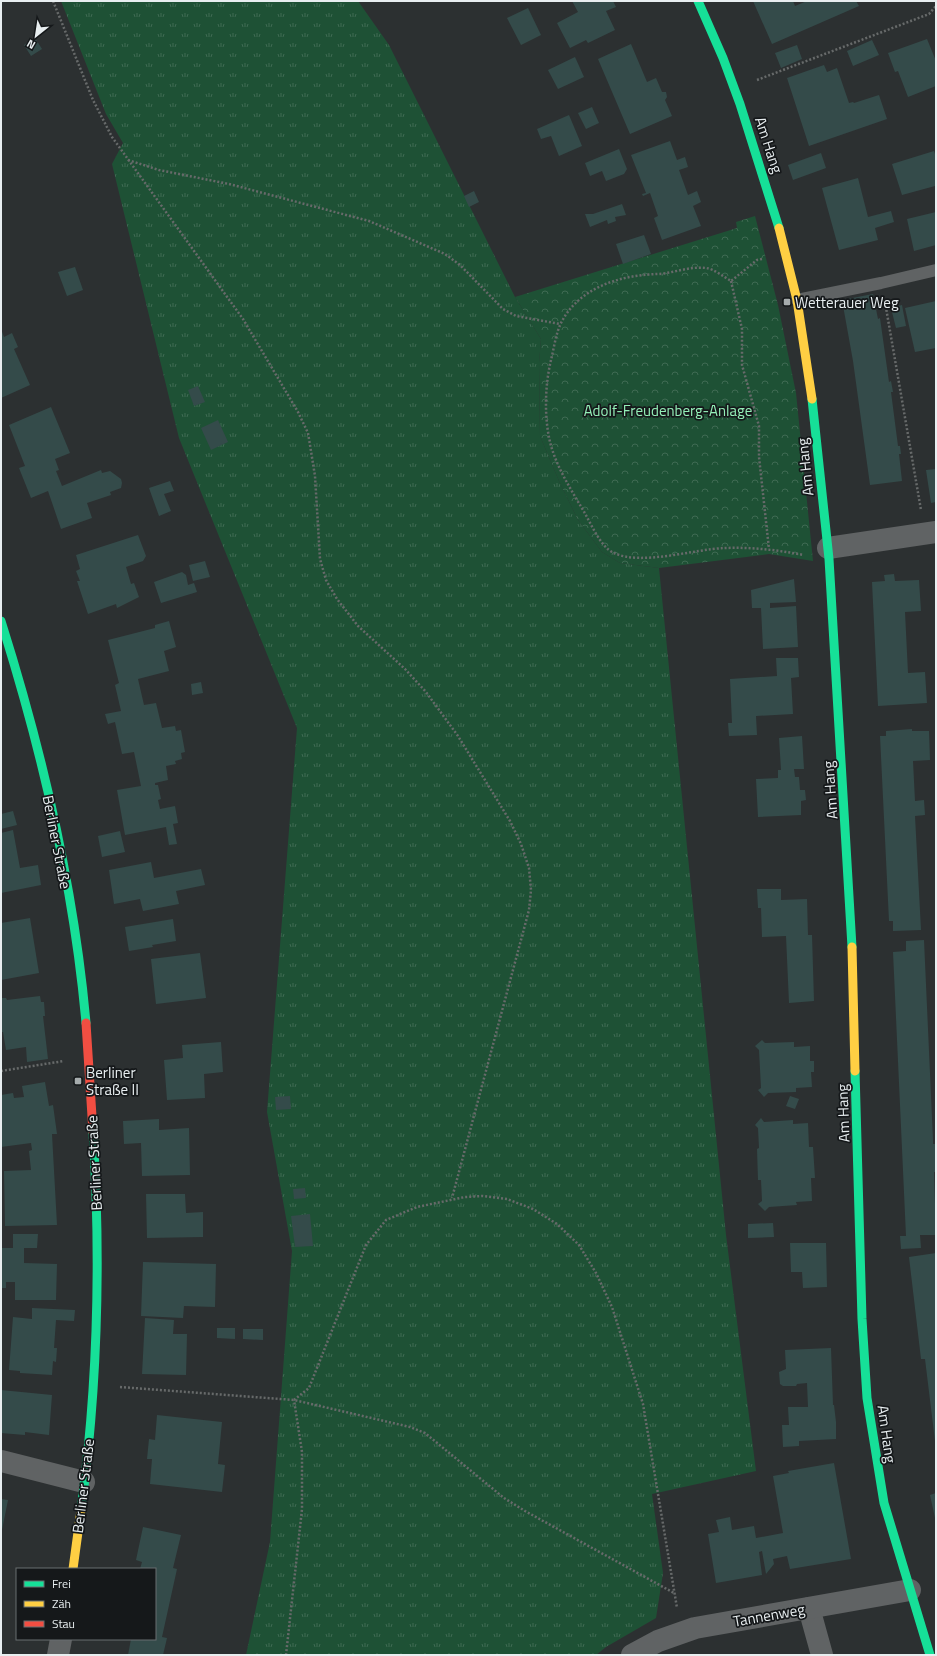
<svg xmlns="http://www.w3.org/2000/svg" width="937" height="1656" font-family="'Titillium Web',sans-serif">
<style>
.grass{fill:url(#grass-tufts)}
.forest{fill:url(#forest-crowns)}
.building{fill:#344b4a}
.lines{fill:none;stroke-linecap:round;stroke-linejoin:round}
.path{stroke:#676a6a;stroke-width:2.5;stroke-dasharray:2 2;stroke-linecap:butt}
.lane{stroke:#606364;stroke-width:12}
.street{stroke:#606364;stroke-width:22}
.fast{stroke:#16e098;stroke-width:9}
.slow{stroke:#ffcf43;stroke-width:9}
.jam{stroke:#f24e42;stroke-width:9}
.poi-dot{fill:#a6acad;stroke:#15181a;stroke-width:1.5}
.labels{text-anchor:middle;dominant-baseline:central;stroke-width:3.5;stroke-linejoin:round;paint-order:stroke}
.street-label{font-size:15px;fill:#e8eef0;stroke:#15181a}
.poi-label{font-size:15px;fill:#e8eef0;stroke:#15181a;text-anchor:start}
.park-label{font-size:15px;fill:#94efb8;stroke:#15181a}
</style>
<defs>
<pattern id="grass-tufts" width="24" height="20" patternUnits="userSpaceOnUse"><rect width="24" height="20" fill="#1e5135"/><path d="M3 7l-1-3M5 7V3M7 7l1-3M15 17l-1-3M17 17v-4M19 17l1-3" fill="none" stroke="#3f6a53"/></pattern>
<pattern id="forest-crowns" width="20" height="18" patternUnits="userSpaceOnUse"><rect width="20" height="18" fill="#1e5135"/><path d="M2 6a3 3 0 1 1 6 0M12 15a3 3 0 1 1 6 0" fill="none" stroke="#3f6a53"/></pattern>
</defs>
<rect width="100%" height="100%" fill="#2c3031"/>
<!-- grass -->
<path class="grass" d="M61,1H358L389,45L515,297L541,339L539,364L540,436L559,481L578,520L602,552L620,563L659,568L726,1235L756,1471L652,1494L663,1573L656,1618L606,1647L596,1655H246L270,1542L292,1251L267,1112L297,728L179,438L112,164L123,143L106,114Z"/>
<!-- forest -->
<path class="forest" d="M755,216L778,305L796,393L813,561L769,554L659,568L620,563L602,552L578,520L559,481L540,436L539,363L541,339L515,297L737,228L736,222Z"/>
<!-- building -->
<g class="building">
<path d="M572,1H613L616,7L606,11L615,30L588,43L586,40L570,48L557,23L578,12Z"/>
<path d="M753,1H793L795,6L807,1H856L859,6L772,44Z"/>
<path d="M528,8L541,35L521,45L507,18Z"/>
<path d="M35,38L42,49L31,56L24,45Z"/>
<path d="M927,39L936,61V86L908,97L898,71L895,72L888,53Z"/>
<path d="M872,40L879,55L853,66L847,51Z"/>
<path d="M631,44L647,82L656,78L662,92H666L667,97L665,100L672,116L630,134L598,59Z"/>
<path d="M797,45L802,59L781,68L775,53Z"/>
<path d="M575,57L584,77L558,89L548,70Z"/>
<path d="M824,65L827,72L837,68L849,103L853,102L854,103L879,95L887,119L809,146L787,78Z"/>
<path d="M592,107L599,123L586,129L578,113Z"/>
<path d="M569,115L582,146L559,156L551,136L541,139L537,129Z"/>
<path d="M670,141L677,160L685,157L688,167L679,170L688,195L697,191L701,202L693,206L701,226L662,240L654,218L658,216L650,193L643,196L642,194L646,193L631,155Z"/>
<path d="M619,149L627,169L624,174L606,181L602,171L590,176L585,163Z"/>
<path d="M934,151L936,157V188L935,186L902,195L892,164Z"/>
<path d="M821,153L826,168L793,180L788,165Z"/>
<path d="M858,178L868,217L891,211L894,222L875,228L878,240L839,250L822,188Z"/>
<path d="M474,191L479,202L469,207L464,196Z"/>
<path d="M622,204L626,215L615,217L616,221L608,224L607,220L590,227L585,214H593Z"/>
<path d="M936,212V245L914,251L907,219Z"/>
<path d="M644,235L651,254L623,264L616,244Z"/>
<path d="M75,267L83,290L67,296L58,272Z"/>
<path d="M873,294L878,319L880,318L889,382L891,381L893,392H891L898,446H900L901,454H899L902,481L870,485L853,361L842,300Z"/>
<path d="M936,301V348L915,352L905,308Z"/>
<path d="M902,305L906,326L896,328L891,308Z"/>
<path d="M1,329L4,337L12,333L18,347L14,349L30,385L1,398Z"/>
<path d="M198,386L205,402L194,406L188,390Z"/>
<path d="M51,407L70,453L55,459L59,470L56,471L62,486L101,470L102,473L110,471L121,479L122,483L121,488L110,492L111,495L87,503L92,518L61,529L48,491L31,498L19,468L25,466L9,425Z"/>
<path d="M218,420L228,442L211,450L201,428Z"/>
<path d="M936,469V502L931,503L926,470Z"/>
<path d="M170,481L174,491L164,494L171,511L159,516L149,488Z"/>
<path d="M138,535L146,556L143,561L126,567L131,584L134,583L139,597L117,608L116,604L88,614L77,581H80L76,571L80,569L76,555Z"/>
<path d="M205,561L210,577L193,581L189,565Z"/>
<path d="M182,572L186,575L188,585L194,583L197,592L161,603L154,582Z"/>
<path d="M894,574L895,581L919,580L921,611L905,612L908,673L925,672L927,703L878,706L872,582L885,581L884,575Z"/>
<path d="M794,579L796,602L770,603V608L796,606L798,647L763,649L761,608H752L751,590Z"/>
<path d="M169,621L176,647L164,651L169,671L138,679L144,705L156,703L162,728L175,726L176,731L181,730L185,752L181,753L182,759L175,761L176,764L166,766L168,780L155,783V785H158L161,799L158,800L160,809L175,806L178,823L173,824L177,844L169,845L166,827L125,835L117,790L141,786L134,752L122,754L115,722L108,724L105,714L121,711L115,685L119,683L108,640L155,628V625Z"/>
<path d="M776,658H798L799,677L791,678L793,714L756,716L757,735L729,736L728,723H732L730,679L777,676Z"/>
<path d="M201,682L203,693L192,695L191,684Z"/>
<path d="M912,729V731H929L930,760L913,761L915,801L924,800L925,815L915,816L921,930L893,931V921H889L880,736H886V731Z"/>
<path d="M802,736L804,769H794L795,777H799L800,790H805L806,800L801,801V815L758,817L756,779L778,778V770H781L779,738Z"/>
<path d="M13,811L17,825L1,829V814Z"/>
<path d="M13,830L20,868L38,865L41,885L1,893V833Z"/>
<path d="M120,831L125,852L102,857L98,836Z"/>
<path d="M151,862L154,878L201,869L205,885L176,891L179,904L143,911L140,899L114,904L109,870Z"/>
<path d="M757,889H781V900L807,899L808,935H812L814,1001L789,1003L786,936L762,937L761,908H758Z"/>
<path d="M30,918L39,973L1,980V923Z"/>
<path d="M173,919L176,941L152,945L153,947L129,951L125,927Z"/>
<path d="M924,940L933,1140V1144H936V1172H934L936,1235H920L921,1248L901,1249L900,1236H906L893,952L906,951V941Z"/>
<path d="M200,953L206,998L156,1004L151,959Z"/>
<path d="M40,996L41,1002H44L45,1016H43L48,1059L27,1062L26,1047L6,1050L3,1032H1V998H6L7,1000Z"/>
<path d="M762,1040L765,1043L794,1042V1047L810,1046V1061H814V1072H811L812,1087L796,1088V1092L768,1093L764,1097L758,1090L761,1088L759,1050L755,1046Z"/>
<path d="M221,1042L223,1072L204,1074L205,1098L167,1100L164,1060L183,1058L182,1045Z"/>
<path d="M45,1082L49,1106L53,1105L57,1134H52L57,1225L5,1226L4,1171L31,1170L29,1151L32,1150L31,1143L1,1147V1095L13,1093L14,1098L24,1097L22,1086Z"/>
<path d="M290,1096L291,1109L276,1110L275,1097Z"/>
<path d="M790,1096L799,1099L795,1109L786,1106Z"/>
<path d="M761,1118L764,1122L793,1120V1124L808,1123L809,1147H813L815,1178H811L812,1201L796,1202L797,1205L769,1207L765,1211L758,1204L762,1201L761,1180H758L757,1149L759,1148L758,1128L755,1125Z"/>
<path d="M159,1119V1130L189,1128L190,1175L142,1176L141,1143L124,1144L123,1121Z"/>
<path d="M305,1188L306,1198L294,1199L293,1189Z"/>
<path d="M146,1194H185L186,1213L203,1212V1237L147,1238Z"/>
<path d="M310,1214L313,1246L295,1247L291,1216Z"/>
<path d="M773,1223L774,1237L748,1238V1224Z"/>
<path d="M13,1234H38L37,1248H24V1263L57,1264L56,1300H15V1282H6V1288H1V1248H13Z"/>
<path d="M790,1243H826L827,1287L803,1288L802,1272H791Z"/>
<path d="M936,1253V1441H935L925,1359H921L909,1257Z"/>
<path d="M143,1262L216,1264L215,1307L184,1306L183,1318L141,1316Z"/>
<path d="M32,1308L75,1310L74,1321L56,1320L54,1348H57L56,1362L53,1361L52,1375L20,1373V1371L9,1370L13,1317L32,1319Z"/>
<path d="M145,1318L174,1320L173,1334H187L186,1375L142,1374Z"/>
<path d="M217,1328H235V1339L217,1338Z"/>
<path d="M243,1329H263V1340L243,1339Z"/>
<path d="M831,1348L833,1405H834L836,1422V1439L799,1441V1446L783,1447L782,1425H789L788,1407H808L807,1383L797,1384L796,1386H783L780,1384L779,1372L786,1369L785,1350Z"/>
<path d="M1,1390L52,1395L49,1435L25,1432V1435L1,1433Z"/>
<path d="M157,1415L222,1422L218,1464L225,1465L222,1492L150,1484L152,1459H147L149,1439L155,1440Z"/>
<path d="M834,1463L851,1559L790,1569L787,1556L773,1559L774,1564L766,1574L762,1551L759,1552L762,1575L716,1583L708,1534L719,1532L716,1520L730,1517L732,1530L754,1526L756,1538L783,1533L773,1476L789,1473L788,1471Z"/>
<path d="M936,1493V1518H935L930,1495Z"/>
<path d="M1,1499L8,1500L2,1530H1Z"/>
<path d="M143,1527L181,1535L173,1568L177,1569L162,1637L167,1638L163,1655H128L131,1639H155V1569H140L142,1562L136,1560Z"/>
</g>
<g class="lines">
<!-- path -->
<g class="path">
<path d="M53,1L93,100L112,137L243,319L298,412L308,433L310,445L315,476L320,559L326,580L337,599L358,626L405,669L426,692L458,736L510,821L521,844L529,868L531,890L529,910L452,1198"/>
<path d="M757,80L929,14L936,6"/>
<path d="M128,160L159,170L229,184L369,221L445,254L460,265L503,309L516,316L560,324"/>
<path d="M762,259L757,260L731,281C724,277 714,269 706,268C690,266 674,273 658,274C621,275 579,287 561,323C556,333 554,348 551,360C545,385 544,416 550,442C556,466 570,488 583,510C591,523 600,547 614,553C641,566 695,549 725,548C752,547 777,550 804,555"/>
<path d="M731,281L742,329V365L759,426V457L769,549"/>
<path d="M885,302L921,510"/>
<path d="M1,1071L64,1061"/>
<path d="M120,1387L294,1400L410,1427L425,1433L504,1498L525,1511L674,1593"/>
<path d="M294,1400L309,1388L366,1245L386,1220L417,1207L465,1197L483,1196L507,1199L533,1209L557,1224L579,1245L596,1273L612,1307L643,1404L677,1608"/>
<path d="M286,1655L302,1509V1452L294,1400"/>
</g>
<!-- lane -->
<path class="lane" d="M797,300L881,283L936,270"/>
<!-- street -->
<g class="street">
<path d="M828,548L936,532"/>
<path d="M1,1461L84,1482"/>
<path d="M809,1608L822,1655"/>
<path d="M58,1655L61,1639"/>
<path d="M632,1655L658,1641L695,1628L910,1590"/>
</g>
<!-- fast -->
<g class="fast">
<path d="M698,1L723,58L740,104L779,228"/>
<path d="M812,399L829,559L852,947"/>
<path d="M1,621C42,751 74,887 86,1023"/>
<path d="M855,1071L862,1319L867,1398L884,1503L930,1655"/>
<path d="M81,1510C98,1384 101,1259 93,1132"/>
</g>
<!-- slow -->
<g class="slow">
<path d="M779,228L797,300L812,399"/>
<path d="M852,947L855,1071"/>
<path d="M73,1569L81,1510"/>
</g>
<!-- jam -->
<path class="jam" d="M86,1023L93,1132"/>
</g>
<!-- markers -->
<g class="poi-dot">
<rect x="783" y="298" width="8" height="8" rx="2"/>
<rect x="74" y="1077" width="8" height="8" rx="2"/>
</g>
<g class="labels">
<!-- street labels -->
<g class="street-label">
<text transform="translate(769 145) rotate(72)">Am Hang</text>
<text transform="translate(805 467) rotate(-96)">Am Hang</text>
<text transform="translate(830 790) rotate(-94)">Am Hang</text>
<text transform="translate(57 842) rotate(79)">Berliner Straße</text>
<text transform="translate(843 1113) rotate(-92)">Am Hang</text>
<text transform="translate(94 1163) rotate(-93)">Berliner Straße</text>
<text transform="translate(887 1434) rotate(82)">Am Hang</text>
<text transform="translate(83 1486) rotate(-83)">Berliner Straße</text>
<text transform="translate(769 1615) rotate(-10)">Tannenweg</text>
</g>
<!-- poi labels -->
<g class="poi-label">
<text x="795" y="302">Wetterauer Weg</text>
<text x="86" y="1072">Berliner<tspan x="86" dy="17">Straße II</tspan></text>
</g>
<!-- park labels -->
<g class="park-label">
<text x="668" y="410">Adolf-Freudenberg-Anlage</text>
</g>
</g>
<!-- border -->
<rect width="937" height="1656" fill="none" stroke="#e8eef0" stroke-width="4"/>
<!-- legend -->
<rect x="16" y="1568" width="140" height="72" fill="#15181a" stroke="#696e70"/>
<rect x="24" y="1581" width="20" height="6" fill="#16e098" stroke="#696e70"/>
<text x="52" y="1588" font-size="12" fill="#e8eef0">Frei</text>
<rect x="24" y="1601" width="20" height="6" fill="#ffcf43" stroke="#696e70"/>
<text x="52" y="1608" font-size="12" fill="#e8eef0">Zäh</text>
<rect x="24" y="1621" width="20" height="6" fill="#f24e42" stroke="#696e70"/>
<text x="52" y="1628" font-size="12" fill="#e8eef0">Stau</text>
<!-- north arrow -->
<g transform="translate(36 36) rotate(210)" stroke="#15181a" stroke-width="3" paint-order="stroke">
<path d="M0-3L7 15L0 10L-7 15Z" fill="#e8eef0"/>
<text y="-6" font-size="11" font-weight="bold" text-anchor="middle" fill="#e8eef0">N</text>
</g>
</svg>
